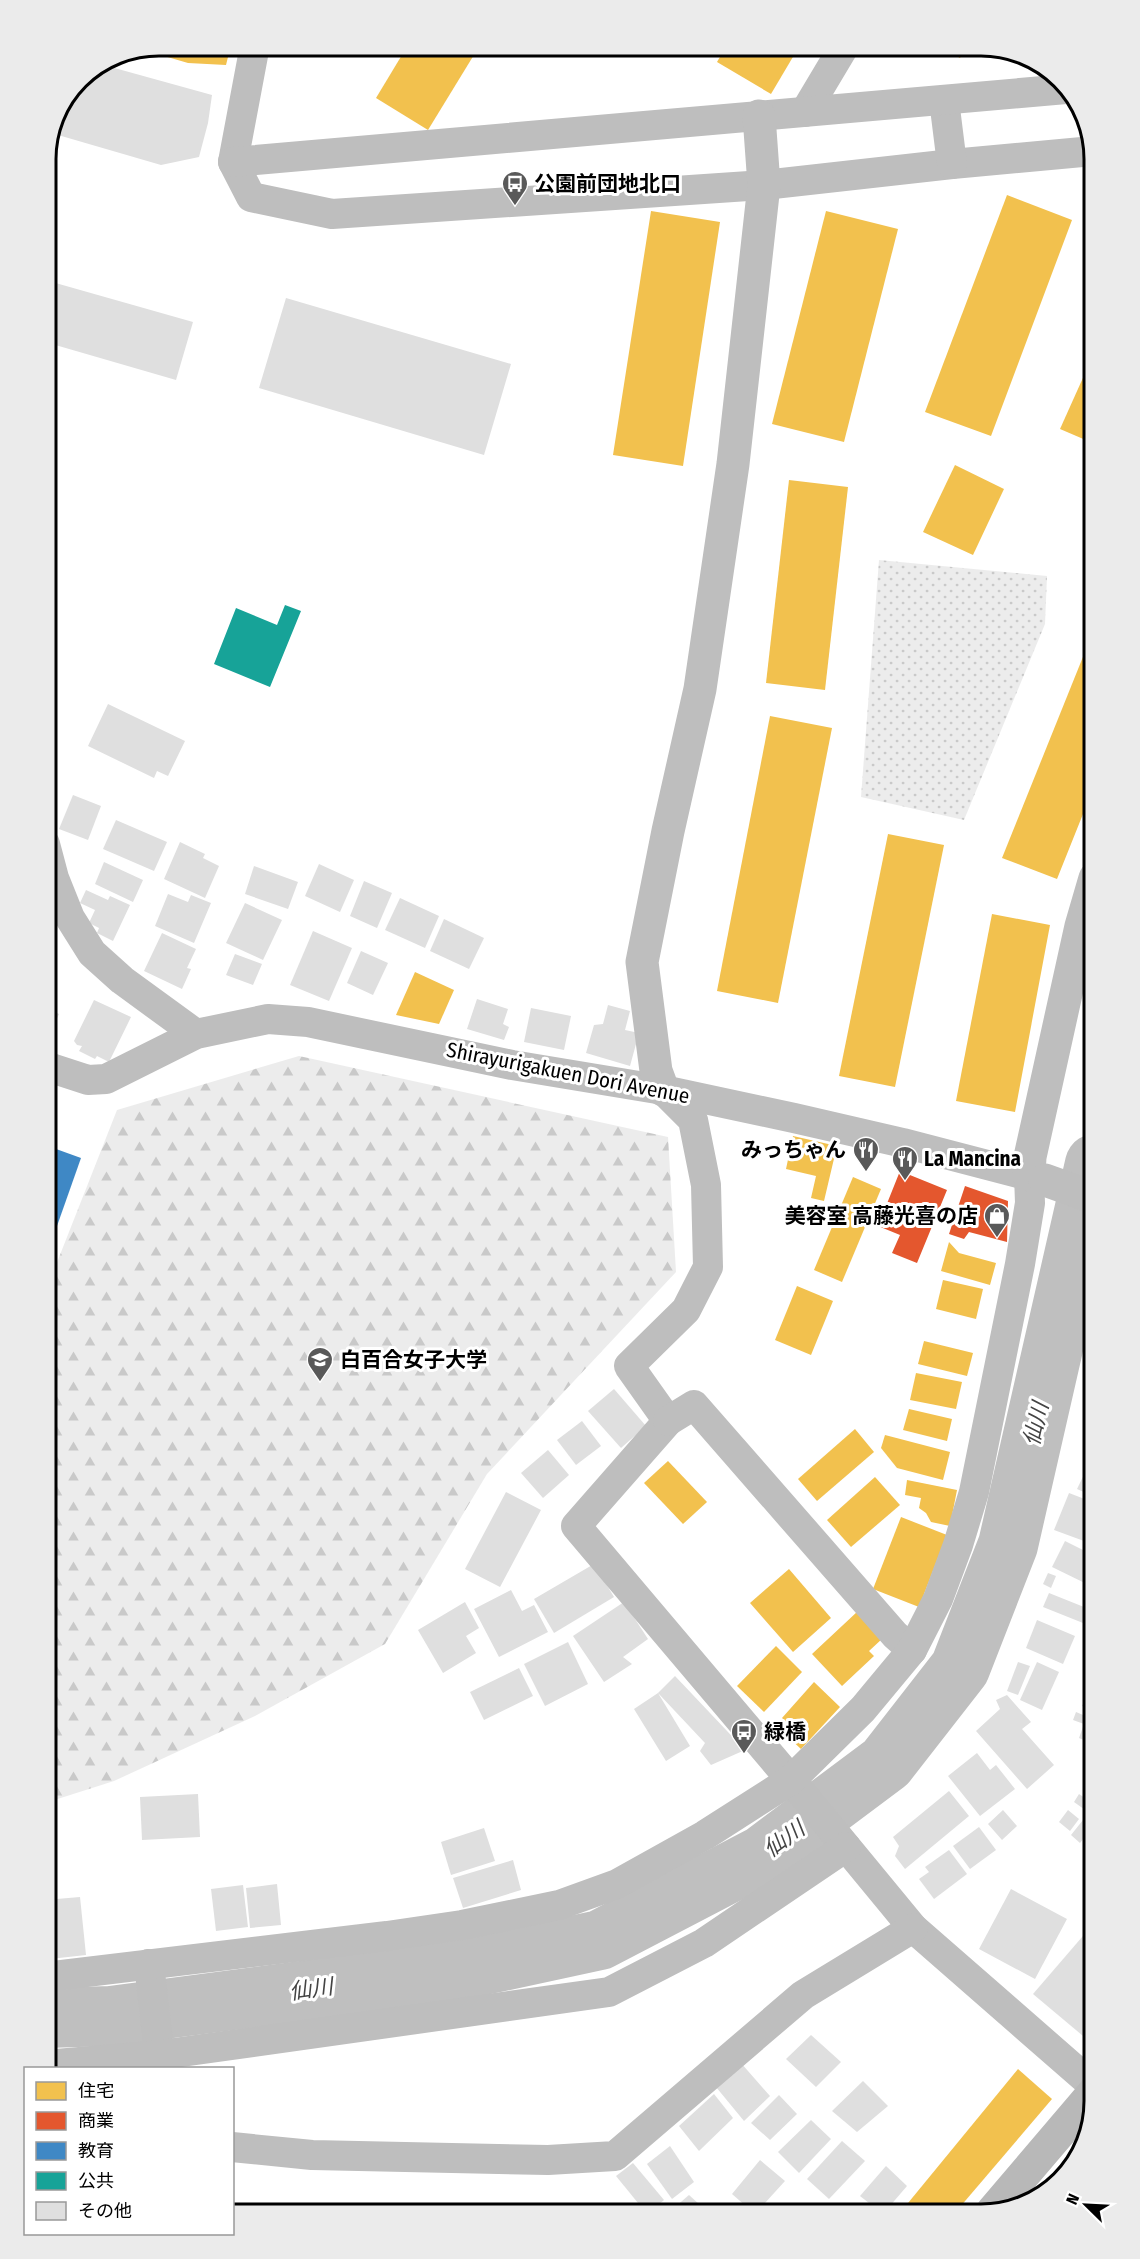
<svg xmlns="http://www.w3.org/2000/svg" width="1140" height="2259" font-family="'Fira Sans Condensed','Noto Sans JP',sans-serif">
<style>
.grass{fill:url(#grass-dots)}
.forest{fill:url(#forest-firs)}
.homes{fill:#f2c14e}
.shops{fill:#e4572e}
.schools{fill:#3f88c5}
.public{fill:#17a398}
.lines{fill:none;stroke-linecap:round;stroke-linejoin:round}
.river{stroke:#bfbfbf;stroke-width:60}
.building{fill:#dfdfdf}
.minor{stroke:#bebebe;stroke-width:30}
.tertiary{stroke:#bebebe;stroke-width:33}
.secondary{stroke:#b8b8b8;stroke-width:33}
.labels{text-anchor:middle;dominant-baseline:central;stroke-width:6;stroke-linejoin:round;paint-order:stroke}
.poi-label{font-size:21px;font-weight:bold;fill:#000;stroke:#fff;text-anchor:start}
.street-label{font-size:21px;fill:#000;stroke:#fff}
.water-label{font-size:22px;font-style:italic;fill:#444;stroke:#fff}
.rim{fill:none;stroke:#000;stroke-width:3}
</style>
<defs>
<pattern id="grass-dots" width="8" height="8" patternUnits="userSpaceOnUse" patternTransform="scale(1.5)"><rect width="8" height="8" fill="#ececec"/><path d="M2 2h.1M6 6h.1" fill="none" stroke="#c9c9c9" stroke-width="1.8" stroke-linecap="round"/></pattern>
<pattern id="forest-firs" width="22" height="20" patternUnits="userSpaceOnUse" patternTransform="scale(1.5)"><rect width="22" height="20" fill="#ececec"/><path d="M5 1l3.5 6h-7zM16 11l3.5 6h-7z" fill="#c9c9c9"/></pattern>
</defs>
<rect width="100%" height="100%" fill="#fff"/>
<!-- grass -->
<path class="grass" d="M879,560L1047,576L1045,624L964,820L861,797Z"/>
<!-- forest -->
<path class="forest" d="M299,1056L668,1137L676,1272L487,1474L385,1644L255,1716L114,1781L45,1803V1293L117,1110Z"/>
<!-- homes -->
<g class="homes">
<path d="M158,45H231L226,65L188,63L140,49Z"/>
<path d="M408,45H480L428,130L376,98Z"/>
<path d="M727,45H800L771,94L717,62Z"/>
<path d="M937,45H967L960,58Z"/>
<path d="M1007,195L1072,220L991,436L925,412Z"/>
<path d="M651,211L720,222L683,466L613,455Z"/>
<path d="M826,211L898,229L844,442L772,424Z"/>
<path d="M1095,351V444L1060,429Z"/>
<path d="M955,465L1004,489L973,555L923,532Z"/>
<path d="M789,480L848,487L825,690L766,683Z"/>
<path d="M1095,627V784L1057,879L1002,858Z"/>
<path d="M770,716L832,728L778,1003L717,991Z"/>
<path d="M888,834L944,845L895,1087L839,1076Z"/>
<path d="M992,914L1050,925L1015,1112L956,1101Z"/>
<path d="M415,972L454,990L439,1024L396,1015Z"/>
<path d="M793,1136L837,1146L824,1201L811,1198L816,1176L786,1169Z"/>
<path d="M853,1177L881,1189L842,1282L814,1270Z"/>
<path d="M949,1242L959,1253L996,1263L990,1285L941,1271Z"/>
<path d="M943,1280L983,1289L976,1319L936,1309Z"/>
<path d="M797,1286L833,1301L811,1355L775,1340Z"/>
<path d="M924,1341L973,1353L967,1376L918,1364Z"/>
<path d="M916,1373L962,1382L956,1409L910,1400Z"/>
<path d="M909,1409L952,1419L947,1441L903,1430Z"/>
<path d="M855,1429L874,1452L817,1501L798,1479Z"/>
<path d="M885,1435L950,1452L943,1480L897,1468L881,1448Z"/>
<path d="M668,1461L707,1502L683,1524L644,1483Z"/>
<path d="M875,1477L900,1505L851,1547L827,1520Z"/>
<path d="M907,1480L957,1490L950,1526L931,1522L926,1513L919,1508L921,1498L905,1495Z"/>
<path d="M901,1517L947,1535L919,1607L873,1589Z"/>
<path d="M789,1569L831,1618L793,1652L750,1603Z"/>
<path d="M858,1611L883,1638L869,1651L874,1656L842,1686L812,1654Z"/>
<path d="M776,1646L802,1672L764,1712L737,1686Z"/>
<path d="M814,1682L840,1707L801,1749L786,1735L790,1725L782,1718Z"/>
<path d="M1018,2069L1052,2099L954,2214H899Z"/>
</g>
<!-- shops -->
<g class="shops">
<path d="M900,1171L947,1190L917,1263L892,1253L900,1235L878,1226Z"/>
<path d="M965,1186L1008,1201L1007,1242L969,1232L964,1239L949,1234Z"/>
</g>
<!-- schools -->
<g class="schools">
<path d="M45,1092L57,1096L47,1126L45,1125Z"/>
<path d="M45,1145L81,1158L45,1260Z"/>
</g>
<!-- public -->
<path class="public" d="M285,605L301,611L270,687L214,664L236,608L277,625Z"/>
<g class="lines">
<!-- river -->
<path class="river" d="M45,2018L111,2016L460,1970L600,1940L763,1855L886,1763L960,1668L1008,1545L1095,1164"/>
</g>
<!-- building -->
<g class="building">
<path d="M100,64L212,95L208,123L199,157L161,165L58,135L66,105L78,78Z"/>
<path d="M45,280L193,322L176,380L45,342Z"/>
<path d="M286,298L511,364L484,455L259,388Z"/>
<path d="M108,704L185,741L168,776L157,771L154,778L88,746Z"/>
<path d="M73,795L101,806L88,840L59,829Z"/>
<path d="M116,820L167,842L154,871L103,849Z"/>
<path d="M180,842L205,854L203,858L219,866L205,898L164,879Z"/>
<path d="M104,862L143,880L133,902L95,884Z"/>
<path d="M319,864L354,880L340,912L305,896Z"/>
<path d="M254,866L298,882L288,909L245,894Z"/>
<path d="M364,881L392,893L377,928L350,916Z"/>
<path d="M86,890L108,900L110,896L130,905L113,941L97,933L99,928L89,923L95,910L80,903Z"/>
<path d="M168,894L188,902L191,895L211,903L194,943L155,926Z"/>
<path d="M400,898L439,916L425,948L385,930Z"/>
<path d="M245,903L282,920L263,960L226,943Z"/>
<path d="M444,919L484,938L469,969L430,951Z"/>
<path d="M313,931L352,948L329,1001L290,985Z"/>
<path d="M162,933L196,949L187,968L191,969L182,989L144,971Z"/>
<path d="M361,951L388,963L373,995L347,983Z"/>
<path d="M235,954L262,964L253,985L226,975Z"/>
<path d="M45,989L57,994L50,1010L59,1014L52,1029L49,1027L45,1036Z"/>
<path d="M477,999L508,1009L503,1024L509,1027L504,1040L467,1029Z"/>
<path d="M94,1000L131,1017L109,1062L97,1056L95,1059L79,1051L82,1046L77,1045L74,1041Z"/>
<path d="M608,1005L630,1011L625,1030L639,1033L630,1066L586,1053L594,1025L603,1024Z"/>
<path d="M531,1008L571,1016L564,1050L524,1042Z"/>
<path d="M614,1389L646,1426L621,1448L588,1411Z"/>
<path d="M582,1421L601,1446L576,1465L557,1440Z"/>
<path d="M548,1450L569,1475L543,1498L521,1473Z"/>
<path d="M1095,1452V1497L1077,1489Z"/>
<path d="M506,1492L541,1510L500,1587L465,1569Z"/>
<path d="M1069,1493L1095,1503V1514L1084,1541L1054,1530Z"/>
<path d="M1065,1541L1095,1556V1588L1052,1567Z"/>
<path d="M594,1564L614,1597L554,1633L534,1599Z"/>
<path d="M1048,1573L1056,1576L1051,1588L1043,1584Z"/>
<path d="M511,1590L522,1611L534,1605L548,1632L499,1657L474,1609Z"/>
<path d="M1049,1593L1089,1609L1083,1623L1043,1607Z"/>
<path d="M465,1602L479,1628L466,1636L476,1653L443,1673L418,1630Z"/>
<path d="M624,1602L648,1639L623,1657L632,1664L604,1682L573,1636Z"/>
<path d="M1037,1620L1075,1636L1063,1664L1026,1648Z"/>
<path d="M568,1642L588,1684L545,1706L524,1664Z"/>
<path d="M1018,1662L1030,1666L1018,1695L1007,1691Z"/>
<path d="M1037,1662L1059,1672L1042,1710L1020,1700Z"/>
<path d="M519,1668L533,1696L484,1720L470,1692Z"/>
<path d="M675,1676L745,1750L711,1765L700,1751L705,1743L658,1693L690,1746L666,1761L634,1709L658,1693Z"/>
<path d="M1090,1689L1095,1691V1712L1082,1706Z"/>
<path d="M1007,1695L1031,1722L1022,1729L1054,1765L1027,1789L976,1731L1000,1709L996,1700Z"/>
<path d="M1076,1712L1095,1720V1745L1079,1738L1084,1724L1073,1720Z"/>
<path d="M977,1753L990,1770L996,1765L1015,1789L980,1816L948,1776Z"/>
<path d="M949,1791L969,1816L905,1869L895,1856L899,1846L893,1837Z"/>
<path d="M198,1794L200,1837L142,1840L140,1797Z"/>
<path d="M1079,1794L1095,1805V1817L1074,1802Z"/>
<path d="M1003,1810L1017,1826L1002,1840L988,1824Z"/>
<path d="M1068,1810L1079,1819L1070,1831L1059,1822Z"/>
<path d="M1083,1820L1092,1828L1080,1843L1071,1835Z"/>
<path d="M979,1827L996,1850L970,1869L953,1846Z"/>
<path d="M484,1828L495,1861L451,1875L441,1842Z"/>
<path d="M949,1850L967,1874L934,1899L919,1879L929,1872L925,1867Z"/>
<path d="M513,1860L521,1890L463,1908L453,1878Z"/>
<path d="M277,1884L281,1925L250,1928L246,1888Z"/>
<path d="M243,1885L248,1927L216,1931L211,1889Z"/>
<path d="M1011,1889L1067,1919L1035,1979L979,1949Z"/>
<path d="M80,1897L86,1955L50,1959L45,1900Z"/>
<path d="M1095,1922V2046L1033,1994Z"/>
<path d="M811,2035L841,2062L816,2087L786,2059Z"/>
<path d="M741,2063L770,2096L744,2121L716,2087Z"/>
<path d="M863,2081L888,2106L857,2132L832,2111Z"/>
<path d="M714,2094L733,2118L699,2151L679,2126Z"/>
<path d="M779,2095L797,2114L770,2140L751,2123Z"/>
<path d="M811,2120L831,2139L799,2173L778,2152Z"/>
<path d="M842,2141L865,2161L829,2199L807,2179Z"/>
<path d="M670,2146L694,2182L672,2199L647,2164Z"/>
<path d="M760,2160L785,2181L755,2214L732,2194Z"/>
<path d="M633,2163L664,2200L647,2214L616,2176Z"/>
<path d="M886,2166L907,2186L883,2214L860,2196Z"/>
<path d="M689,2195L710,2214H667Z"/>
</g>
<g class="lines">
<!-- minor -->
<g class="minor">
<path d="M255,45L233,162L251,197L332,214L764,185L952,164L1093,151"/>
<path d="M944,100L952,164"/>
<path d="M805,112L845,45"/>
<path d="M233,162L1066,89"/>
<path d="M45,844L54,878L70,918L92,953L122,980L196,1034"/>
<path d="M45,1066L88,1080L106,1079L196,1034L268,1019L308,1022L512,1065L663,1090L794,1118L903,1143L1045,1180"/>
<path d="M663,1090L693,1120L706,1185L708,1267L686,1310L629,1366L668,1421L576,1526L791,1780L913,1928L1095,2087"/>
<path d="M668,1421L694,1405L895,1635L912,1650"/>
<path d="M149,1964L161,2068"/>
<path d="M45,1977L387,1936L462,1925L559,1905L617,1884L705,1835L791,1780L863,1709L912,1650L938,1599L958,1545L974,1492L1020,1264L1030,1203L1029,1175"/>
<path d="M45,2065L160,2055L609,1992L704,1943L846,1847"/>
<path d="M232,2147L312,2155L548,2160L615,2156L803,1995L913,1928"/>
</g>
<!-- tertiary -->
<g class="tertiary">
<path d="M663,1090L656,1071L642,962L668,831L700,689L733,464L764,185L759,116"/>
<path d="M1029,1175L1030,1157L1081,926L1095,878"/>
<path d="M1045,1180L1095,1198"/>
</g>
<!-- secondary -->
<path class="secondary" d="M992,2212L1095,2091"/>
</g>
<!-- icons -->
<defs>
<symbol id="bus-pin" viewBox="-11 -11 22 30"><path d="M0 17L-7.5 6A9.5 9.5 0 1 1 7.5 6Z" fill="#595959" stroke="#fff"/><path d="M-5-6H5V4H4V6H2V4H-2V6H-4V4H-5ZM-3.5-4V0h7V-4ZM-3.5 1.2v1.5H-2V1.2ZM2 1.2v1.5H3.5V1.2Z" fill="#fff"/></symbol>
<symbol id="restaurant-pin" viewBox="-11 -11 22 30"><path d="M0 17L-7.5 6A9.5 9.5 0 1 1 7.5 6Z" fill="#595959" stroke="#fff"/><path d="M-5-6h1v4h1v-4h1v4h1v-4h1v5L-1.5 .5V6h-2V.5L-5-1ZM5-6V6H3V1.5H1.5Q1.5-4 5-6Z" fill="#fff"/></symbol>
<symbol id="shop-pin" viewBox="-11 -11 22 30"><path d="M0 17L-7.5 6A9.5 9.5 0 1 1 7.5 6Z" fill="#595959" stroke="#fff"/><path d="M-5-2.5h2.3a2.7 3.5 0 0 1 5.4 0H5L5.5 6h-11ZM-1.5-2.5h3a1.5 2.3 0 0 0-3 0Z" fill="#fff"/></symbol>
<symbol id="university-pin" viewBox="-11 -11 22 30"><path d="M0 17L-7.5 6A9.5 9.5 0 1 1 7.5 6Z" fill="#595959" stroke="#fff"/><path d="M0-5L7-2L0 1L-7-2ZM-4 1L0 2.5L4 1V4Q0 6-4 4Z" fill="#fff"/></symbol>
</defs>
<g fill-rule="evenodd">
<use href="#bus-pin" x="500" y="169" width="30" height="40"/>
<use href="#restaurant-pin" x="851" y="1135" width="30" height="40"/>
<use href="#restaurant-pin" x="890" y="1144" width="30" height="40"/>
<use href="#shop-pin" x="982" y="1201" width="30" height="40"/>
<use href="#university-pin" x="305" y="1345" width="30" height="40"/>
<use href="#bus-pin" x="729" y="1717" width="30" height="40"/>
</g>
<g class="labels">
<!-- poi labels -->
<g class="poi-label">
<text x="534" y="184">公園前団地北口</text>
<text x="846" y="1150" text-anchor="end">みっちゃん</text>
<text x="924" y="1159">La Mancina</text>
<text x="978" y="1216" text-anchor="end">美容室 高藤光喜の店</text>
<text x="340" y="1360">白百合女子大学</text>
<text x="764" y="1732">緑橋</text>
</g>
<!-- street labels -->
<g class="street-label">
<text transform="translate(568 1073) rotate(11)">Shirayurigakuen Dori Avenue</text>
</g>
<!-- water labels -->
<g class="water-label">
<text transform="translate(1036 1424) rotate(-77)">仙川</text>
<text transform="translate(784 1839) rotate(-36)">仙川</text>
<text transform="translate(311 1989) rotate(-8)">仙川</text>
</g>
</g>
<!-- crop -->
<path d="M0 0H1140V2259H0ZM159 56H981A103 103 0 0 1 1084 159V2101A103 103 0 0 1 981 2204H159A103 103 0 0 1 56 2101V159A103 103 0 0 1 159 56Z" fill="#ebebeb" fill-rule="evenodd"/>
<path class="rim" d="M159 56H981A103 103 0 0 1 1084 159V2101A103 103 0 0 1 981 2204H159A103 103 0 0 1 56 2101V159A103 103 0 0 1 159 56Z"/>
<!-- legend -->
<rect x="24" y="2067" width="210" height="168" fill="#ffffff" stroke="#999999" stroke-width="1.5"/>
<rect x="36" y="2082" width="30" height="18" fill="#f2c14e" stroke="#999999" stroke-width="1.5"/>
<text x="78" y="2097" font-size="18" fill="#000000">住宅</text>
<rect x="36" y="2112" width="30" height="18" fill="#e4572e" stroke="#999999" stroke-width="1.5"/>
<text x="78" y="2127" font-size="18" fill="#000000">商業</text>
<rect x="36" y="2142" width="30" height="18" fill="#3f88c5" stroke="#999999" stroke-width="1.5"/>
<text x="78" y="2157" font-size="18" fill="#000000">教育</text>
<rect x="36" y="2172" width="30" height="18" fill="#17a398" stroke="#999999" stroke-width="1.5"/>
<text x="78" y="2187" font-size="18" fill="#000000">公共</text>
<rect x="36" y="2202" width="30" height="18" fill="#dfdfdf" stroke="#999999" stroke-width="1.5"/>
<text x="78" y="2217" font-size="18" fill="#000000">その他</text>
<!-- north arrow -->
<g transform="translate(1086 2205) rotate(294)" stroke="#ffffff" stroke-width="4.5" paint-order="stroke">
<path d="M0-4.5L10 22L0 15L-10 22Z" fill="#000000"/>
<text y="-9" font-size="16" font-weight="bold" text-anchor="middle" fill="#000000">N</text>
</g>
</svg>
